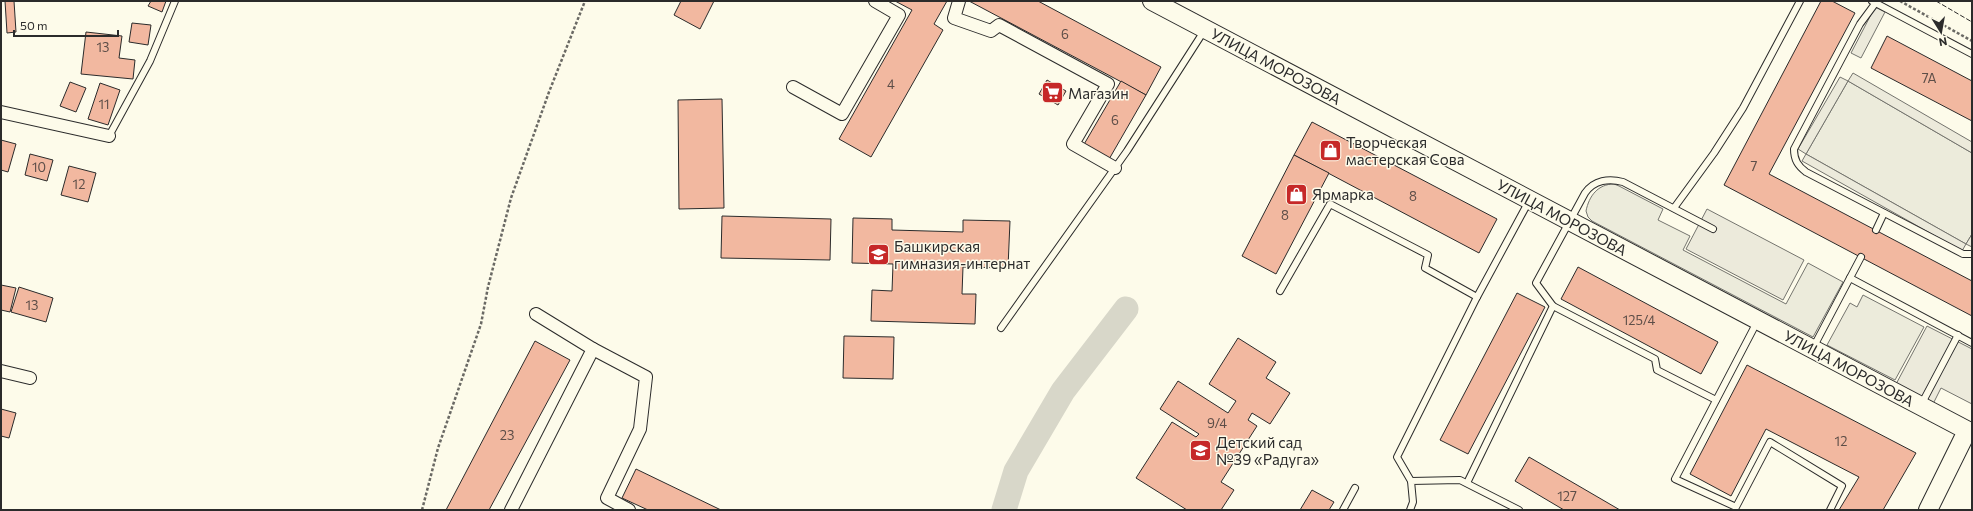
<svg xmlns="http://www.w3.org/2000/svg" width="1973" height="511" font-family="Commissioner,sans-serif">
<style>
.green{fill:#ecebdb;stroke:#74746e}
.parking{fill:#eceadb;stroke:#74746e}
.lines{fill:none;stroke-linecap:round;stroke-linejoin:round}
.river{stroke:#d8d7c9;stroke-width:25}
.building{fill:#f2b8a0;stroke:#2b2b2b}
.lane-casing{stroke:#2b2b2b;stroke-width:8}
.street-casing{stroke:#2b2b2b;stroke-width:14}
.secondary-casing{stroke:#2b2b2b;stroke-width:20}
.path{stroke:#6a6964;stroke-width:2.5;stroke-dasharray:3 2;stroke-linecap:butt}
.lane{stroke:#fdfbea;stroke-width:6}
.street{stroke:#fdfbea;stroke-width:12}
.secondary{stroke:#fdfbea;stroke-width:18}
.fence{stroke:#2b2b2b;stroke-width:1;stroke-dasharray:5 2;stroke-linecap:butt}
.labels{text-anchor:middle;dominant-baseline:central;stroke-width:3;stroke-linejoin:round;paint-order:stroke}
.number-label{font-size:13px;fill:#5d4e48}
.street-label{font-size:15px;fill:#2b2b2b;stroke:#fdfbea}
.poi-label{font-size:15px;fill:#2b2b2b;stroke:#fdfbea;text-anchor:start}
</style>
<rect width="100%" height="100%" fill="#fdfbea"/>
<!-- green -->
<g class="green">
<path d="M1848,81L1972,153V234L1966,244L1806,154Z"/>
<path d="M1614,184L1619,186L1663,209L1658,220L1690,236L1683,250L1786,304L1808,263L1843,282L1813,337L1592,221L1588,217L1586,211C1589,196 1598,184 1614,184Z"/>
<path d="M1863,295L1924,327L1895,380L1827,345L1850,303L1857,307Z"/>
</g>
<!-- parking -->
<g class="parking">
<path d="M1875,7L1885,12L1861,58L1851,53Z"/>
<path d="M1853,73L1972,142V153L1848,81L1806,154L1966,244L1972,234V247L1966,244L1962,251L1802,161L1806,154L1798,149L1840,77L1848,81Z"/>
<path d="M1707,209L1804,260L1783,300L1686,249Z"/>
<path d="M1927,326L1972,349V404L1941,388L1932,406L1895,386Z"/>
</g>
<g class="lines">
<!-- river -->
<path class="river" d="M1004,510L1016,471L1063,391L1126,309"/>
</g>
<!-- building -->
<g class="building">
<path d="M5,1H14L16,32L7,33Z"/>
<path d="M151,1H166L162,12L148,6Z"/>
<path d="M681,1H714L700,29L674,15Z"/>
<path d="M895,1H947L934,24L943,30L871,157L839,139L912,10Z"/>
<path d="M969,1H1038L1161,67L1146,95Z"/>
<path d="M1821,1H1832L1855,13L1769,174L1972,281V316L1724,185Z"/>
<path d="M132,23L151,25L148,45L129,42Z"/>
<path d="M86,32L122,36L119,58L135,60L133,79L81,74Z"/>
<path d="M1887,36L1972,81V121L1871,68Z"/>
<path d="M1047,80L1066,91L1058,105L1039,94Z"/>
<path d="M1121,81L1146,95L1108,161L1083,146Z"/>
<path d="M70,82L86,88L76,112L60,106Z"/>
<path d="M100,83L120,90L108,125L88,119Z"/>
<path d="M722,99L724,208L679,209L678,100Z"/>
<path d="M1312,122L1497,219L1479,253L1294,155Z"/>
<path d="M1,140L16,144L8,172L1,170Z"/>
<path d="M30,154L53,160L47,181L25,175Z"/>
<path d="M1294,155L1329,173L1276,274L1242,256Z"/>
<path d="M69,166L96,173L88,202L61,195Z"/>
<path d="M722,216L831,219L830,260L721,258Z"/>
<path d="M853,218L892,219V230L963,232V220L1010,221L1008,268L963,267L962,294H976L975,324L871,321L872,290L892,291L893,264L852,263Z"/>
<path d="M1578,267L1718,342L1701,374L1561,299Z"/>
<path d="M1,285L16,288L10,312L1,310Z"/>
<path d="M19,287L53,298L46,322L11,312Z"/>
<path d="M1517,293L1545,307L1468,454L1440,440Z"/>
<path d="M844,336L894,337L893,379L843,378Z"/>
<path d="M1238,338L1276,362L1266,378L1290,393L1270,424L1252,413L1248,420L1257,426L1221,482L1234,490L1221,510H1187L1136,478L1172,422L1196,437L1199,434L1160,409L1178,381L1228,413L1236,401L1209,384Z"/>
<path d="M535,341L570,360L489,510H446Z"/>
<path d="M1747,365L1916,453L1883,510H1839L1859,477L1766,429L1731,496L1690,474Z"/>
<path d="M1,409L16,413L9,438L1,436Z"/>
<path d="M1529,457L1620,510H1564L1515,481Z"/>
<path d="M636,469L721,510H648L622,498Z"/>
<path d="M1312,490L1334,502L1329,510H1300Z"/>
</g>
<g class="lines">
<defs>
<g id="lane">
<path d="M1872,1L1972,54"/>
<path d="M1877,1L1860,24L1794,149C1794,160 1798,166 1806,172L1963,254H1972"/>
<path d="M109,136L150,61L175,1"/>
<path d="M1674,208L1714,153L1743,108L1800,1"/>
<path d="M1876,230L1884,213"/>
<path d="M1850,278L1972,343"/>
<path d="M1280,291L1330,204L1428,255L1425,268L1477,297"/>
<path d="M1553,306L1536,283L1585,193C1594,180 1609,178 1623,182L1713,229"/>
<path d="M1757,322L1675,479L1736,507L1770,442L1842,486L1830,510"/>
<path d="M1001,328L1127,151L1204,31"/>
<path d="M1813,348L1861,257"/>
<path d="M1921,405L1958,335"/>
<path d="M1411,481L1397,457L1477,297L1529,201"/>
<path d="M1467,483L1553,306L1655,359L1657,370L1716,400"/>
<path d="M1343,510L1355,488"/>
<path d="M1410,510L1413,502L1411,481L1460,480L1519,510"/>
</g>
<g id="street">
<path d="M959,1L954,18L991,31L999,25L1108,84L1073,144L1115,168"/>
<path d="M793,87L842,114L899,15L875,1"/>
<path d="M1,112L109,136"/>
<path d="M593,349L646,377L640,429L607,498L629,510"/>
<path d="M1,371L30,378"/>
<path d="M511,510L593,349L536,314"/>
</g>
<g id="secondary">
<path d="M1152,1L1972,433"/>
<path d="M1928,510L1967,431"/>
</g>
</defs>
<!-- lane casing -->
<use href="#lane" class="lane-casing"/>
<!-- street casing -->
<use href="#street" class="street-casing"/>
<!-- secondary casing -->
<use href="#secondary" class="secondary-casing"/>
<!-- path -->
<g class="path">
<path d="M1900,1L1972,41"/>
<path d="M422,510L438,448L481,324L488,287L511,198L549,92L585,1"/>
</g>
<!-- lane -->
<use href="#lane" class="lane"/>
<!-- street -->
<use href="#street" class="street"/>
<!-- secondary -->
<use href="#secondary" class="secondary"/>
<!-- fence -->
<path class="fence" d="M1936,1L1972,22"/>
</g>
<!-- icons -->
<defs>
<symbol id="supermarket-square" viewBox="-11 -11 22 22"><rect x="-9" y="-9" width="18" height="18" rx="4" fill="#c62828" stroke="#fdfbea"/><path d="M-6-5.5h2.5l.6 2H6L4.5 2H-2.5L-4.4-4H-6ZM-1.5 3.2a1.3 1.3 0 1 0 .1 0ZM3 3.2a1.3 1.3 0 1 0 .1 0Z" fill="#fff"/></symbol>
<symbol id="shop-square" viewBox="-11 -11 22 22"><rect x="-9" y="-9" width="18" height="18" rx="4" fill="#c62828" stroke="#fdfbea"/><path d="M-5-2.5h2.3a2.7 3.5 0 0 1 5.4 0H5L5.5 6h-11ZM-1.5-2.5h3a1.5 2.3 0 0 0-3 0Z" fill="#fff"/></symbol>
<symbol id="school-square" viewBox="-11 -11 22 22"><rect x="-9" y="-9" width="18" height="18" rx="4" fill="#c62828" stroke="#fdfbea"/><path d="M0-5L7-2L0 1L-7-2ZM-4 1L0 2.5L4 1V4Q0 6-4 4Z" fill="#fff"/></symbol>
</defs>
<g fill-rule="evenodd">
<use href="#supermarket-square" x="1040" y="80" width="25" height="25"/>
<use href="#shop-square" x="1318" y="138" width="25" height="25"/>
<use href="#shop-square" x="1284" y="182" width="25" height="25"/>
<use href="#school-square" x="866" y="242" width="25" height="25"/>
<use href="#school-square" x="1188" y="438" width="25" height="25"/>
</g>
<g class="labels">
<!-- number labels -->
<g class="number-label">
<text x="1065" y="34">6</text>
<text x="103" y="47">13</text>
<text x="1929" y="78">7А</text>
<text x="891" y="84">4</text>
<text x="104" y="104">11</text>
<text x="1115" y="120">6</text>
<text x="1754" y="166">7</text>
<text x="39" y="167">10</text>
<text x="79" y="184">12</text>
<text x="1413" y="196">8</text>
<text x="1285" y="215">8</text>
<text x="32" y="305">13</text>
<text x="1639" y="320">125/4</text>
<text x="1217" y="423">9/4</text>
<text x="507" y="435">23</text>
<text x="1841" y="441">12</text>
<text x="1567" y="496">127</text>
</g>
<!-- street labels -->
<g class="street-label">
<text transform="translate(1276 66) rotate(28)">УЛИЦА МОРОЗОВА</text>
<text transform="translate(1562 217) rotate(28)">УЛИЦА МОРОЗОВА</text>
<text transform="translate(1849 368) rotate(28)">УЛИЦА МОРОЗОВА</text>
</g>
<!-- poi labels -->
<g class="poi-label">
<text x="1068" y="93">Магазин</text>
<text x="1346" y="142">Творческая<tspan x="1346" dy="17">мастерская Сова</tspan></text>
<text x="1312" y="194">Ярмарка</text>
<text x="894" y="246">Башкирская<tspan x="894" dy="17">гимназия-интернат</tspan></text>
<text x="1216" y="442">Детский сад<tspan x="1216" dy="17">№39 «Радуга»</tspan></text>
</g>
</g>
<!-- border -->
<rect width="1973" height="511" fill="none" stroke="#2b2b2b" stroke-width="4"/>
<!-- north arrow -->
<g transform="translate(1941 32) rotate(169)" stroke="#fdfbea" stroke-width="3" paint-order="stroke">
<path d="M0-3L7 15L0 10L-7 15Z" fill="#2b2b2b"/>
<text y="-6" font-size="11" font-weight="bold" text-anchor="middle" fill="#2b2b2b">N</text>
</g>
<!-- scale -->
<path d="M14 30v6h104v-6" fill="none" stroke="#2b2b2b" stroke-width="2"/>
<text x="20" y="30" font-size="12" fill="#2b2b2b" stroke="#fdfbea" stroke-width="3" paint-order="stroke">50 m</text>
</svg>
